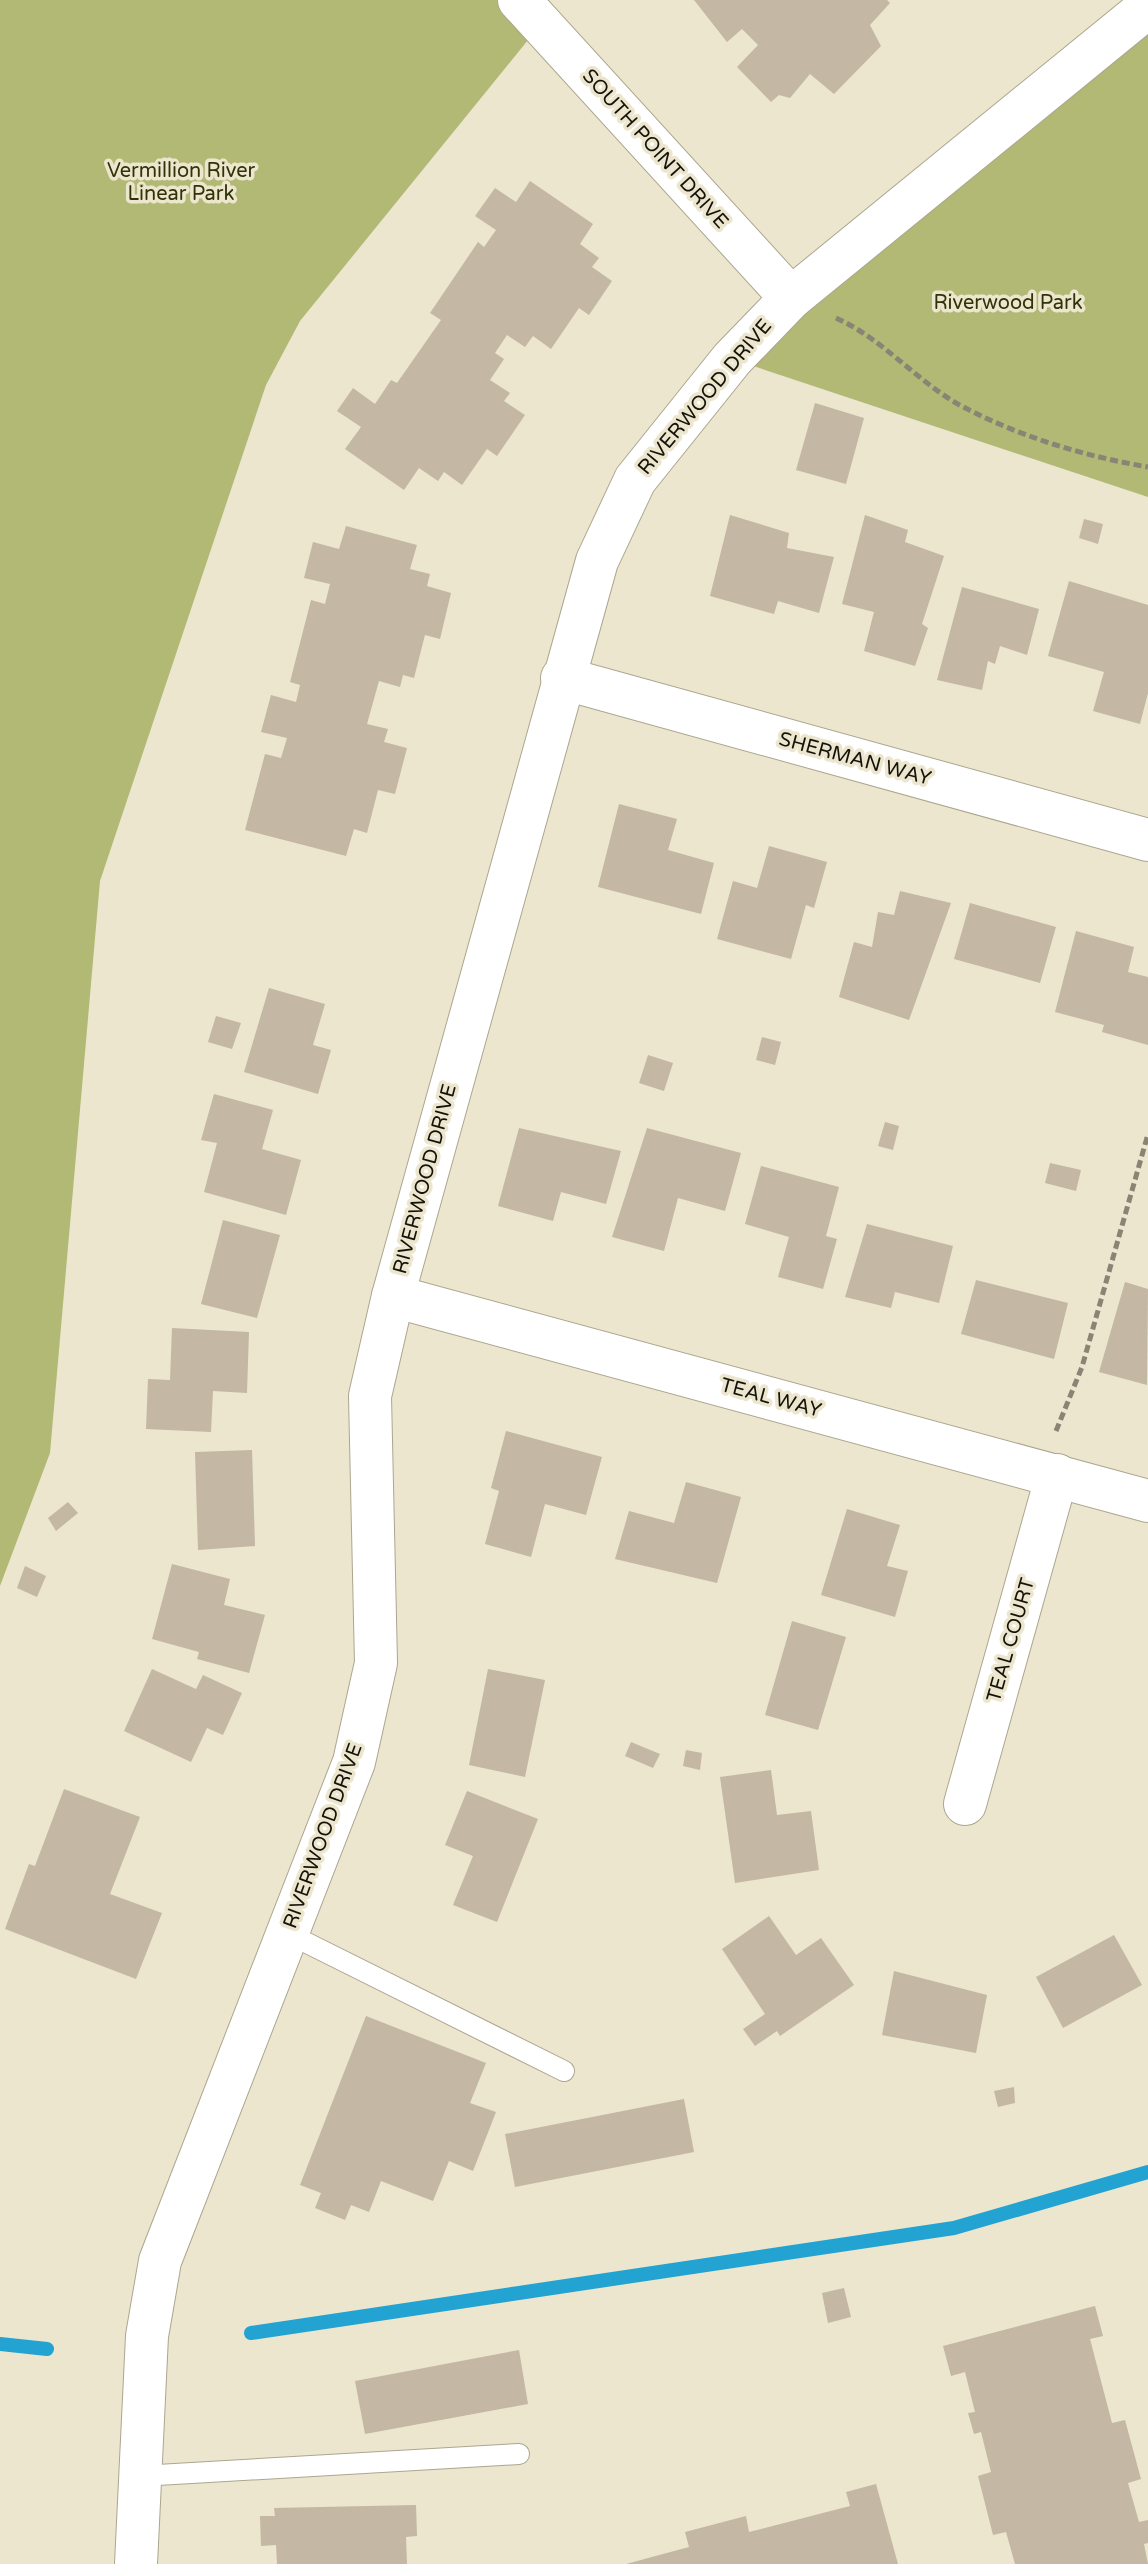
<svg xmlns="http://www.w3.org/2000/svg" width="1148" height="2564" font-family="'Varela Round',sans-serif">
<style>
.green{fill:#b1b975}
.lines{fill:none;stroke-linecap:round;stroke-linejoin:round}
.stream{stroke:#23a3d2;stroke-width:14}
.building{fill:#c4b7a3}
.lane-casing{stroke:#aca690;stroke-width:22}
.street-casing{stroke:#aca690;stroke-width:44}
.path{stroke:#898474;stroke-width:5;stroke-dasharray:8 4;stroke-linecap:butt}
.lane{stroke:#fff;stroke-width:20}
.street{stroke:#fff;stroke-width:42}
.labels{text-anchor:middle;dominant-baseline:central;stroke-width:7;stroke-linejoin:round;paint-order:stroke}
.street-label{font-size:20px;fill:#14120a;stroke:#ece6ce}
.park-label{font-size:20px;fill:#2f3307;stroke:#ece6ce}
</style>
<rect width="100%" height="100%" fill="#ece6ce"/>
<!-- green -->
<g class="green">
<path d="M0,0H519L541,24L300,321L266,385L100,881L50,1453L0,1586Z"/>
<path d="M1148,7V497L732,359Z"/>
</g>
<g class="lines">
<!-- stream -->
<g class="stream">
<path d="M251,2333L954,2228L1148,2172"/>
<path d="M0,2344L47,2349"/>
</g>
</g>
<!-- building -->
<g class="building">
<path d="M694,0H887L890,3L870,25L881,46L834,94L810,74L790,98L779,95L771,102L737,67L758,45L742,29L727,42Z"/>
<path d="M530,181L593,224L580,244L599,258L592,267L612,281L589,315L579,308L551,349L533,336L525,347L507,335L495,353L504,359L490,380L510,393L504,401L525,415L497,456L487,449L462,485L444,472L438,481L419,468L404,490L345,449L361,427L337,411L353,388L375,404L391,380L397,383L441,320L430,313L478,242L484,247L496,230L475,216L495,188L516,202Z"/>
<path d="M815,403L864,418L846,484L796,470Z"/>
<path d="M730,515L789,533L787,548L834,557L819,613L778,601L774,614L710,596Z"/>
<path d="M865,515L908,530L905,542L944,556L922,624L928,628L915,666L864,651L874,612L842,604Z"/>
<path d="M1084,519L1103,524L1098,544L1079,538Z"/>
<path d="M346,526L417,545L410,569L430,574L427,586L451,593L440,639L425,635L414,678L403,675L400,687L379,681L367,724L388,729L384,742L407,748L395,794L378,790L367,833L354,829L346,856L245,830L265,754L281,758L287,738L261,732L271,695L296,702L300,685L290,682L311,600L325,604L330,584L304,578L313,542L339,549Z"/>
<path d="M1069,581L1148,605V693L1140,724L1093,711L1104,672L1048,656Z"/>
<path d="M962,587L1039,609L1027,655L1000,646L995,664L988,661L982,690L937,680Z"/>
<path d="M619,804L677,819L668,850L714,863L701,914L598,887Z"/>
<path d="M769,846L827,862L814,908L806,905L791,959L717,939L733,881L757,888Z"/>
<path d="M900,891L951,903L909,1020L839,997L854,942L872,947L878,912L894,915Z"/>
<path d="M970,903L1056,927L1040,983L954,959Z"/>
<path d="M1076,931L1134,947L1128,972L1148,977V1045L1102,1032L1104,1025L1055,1012Z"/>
<path d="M269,988L325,1004L313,1045L331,1050L318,1094L244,1072Z"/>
<path d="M216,1016L241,1023L232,1049L208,1042Z"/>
<path d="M762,1037L781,1042L775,1065L756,1060Z"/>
<path d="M648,1055L673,1063L664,1091L639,1083Z"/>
<path d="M214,1094L273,1110L262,1149L301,1160L286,1215L204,1192L217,1143L201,1140Z"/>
<path d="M885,1122L899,1126L893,1150L878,1146Z"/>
<path d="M519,1128L621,1151L606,1204L561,1192L553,1221L498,1206Z"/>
<path d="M647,1128L741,1153L725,1211L678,1198L664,1251L612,1237Z"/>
<path d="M1050,1163L1081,1170L1076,1191L1045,1183Z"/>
<path d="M761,1166L839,1187L826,1236L837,1239L823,1289L778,1277L789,1237L745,1224Z"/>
<path d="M223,1220L280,1235L257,1318L201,1304Z"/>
<path d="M867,1224L953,1246L939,1303L895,1292L891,1308L845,1297Z"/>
<path d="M976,1280L1068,1303L1054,1359L961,1334Z"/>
<path d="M1125,1282L1148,1289L1147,1385L1099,1372Z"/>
<path d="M172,1328L249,1332L247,1393L213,1391L211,1432L146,1429L148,1379L170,1380Z"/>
<path d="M506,1431L602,1457L586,1515L545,1504L531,1557L485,1544L499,1491L491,1488Z"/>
<path d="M252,1450L255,1546L198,1550L195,1452Z"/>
<path d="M686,1482L741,1497L717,1583L615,1559L629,1511L674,1523Z"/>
<path d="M68,1502L78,1513L56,1531L48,1518Z"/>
<path d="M847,1509L900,1525L887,1566L908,1571L895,1617L821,1595Z"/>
<path d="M172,1564L230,1579L224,1605L265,1615L249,1673L197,1659L199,1652L152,1639Z"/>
<path d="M25,1566L46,1576L37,1597L17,1588Z"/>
<path d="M792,1621L846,1637L818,1730L765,1715Z"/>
<path d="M152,1669L196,1689L203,1675L242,1693L223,1735L207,1728L191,1762L124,1731Z"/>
<path d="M488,1669L545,1680L525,1777L469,1765Z"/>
<path d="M631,1742L660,1754L653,1768L625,1756Z"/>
<path d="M686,1750L702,1753L700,1770L683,1766Z"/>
<path d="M771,1770L777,1815L811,1811L819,1870L735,1883L720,1777Z"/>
<path d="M64,1789L140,1817L110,1894L162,1913L136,1979L5,1929L29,1864L35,1866Z"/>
<path d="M467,1791L538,1819L497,1922L453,1905L473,1856L445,1845Z"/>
<path d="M769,1916L796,1955L821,1938L854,1985L780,2036L777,2031L755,2046L743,2029L765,2014L722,1949Z"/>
<path d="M1114,1935L1142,1985L1063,2028L1036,1977Z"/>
<path d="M894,1971L987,1995L976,2053L882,2035Z"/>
<path d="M366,2016L486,2063L470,2103L496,2112L473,2171L449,2161L433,2201L381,2181L369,2212L351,2205L345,2220L315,2208L321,2193L300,2185Z"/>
<path d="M1014,2087L1015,2103L998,2107L994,2091Z"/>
<path d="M684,2099L694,2152L515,2187L505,2134Z"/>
<path d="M844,2288L851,2317L828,2323L822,2293Z"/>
<path d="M1095,2306L1103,2336L1090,2339L1112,2423L1125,2420L1141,2479L1128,2483L1139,2522L1148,2520V2543L1144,2544L1148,2564H1015L1006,2532L993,2535L978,2476L991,2472L981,2432L974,2434L968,2413L975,2412L965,2372L951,2376L943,2346Z"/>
<path d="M519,2350L528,2404L365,2434L355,2381Z"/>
<path d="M876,2484L898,2564H626L689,2547L685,2532L746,2516L749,2532L850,2506L846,2492Z"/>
<path d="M416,2505L417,2536L406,2537L407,2564H277L276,2545L261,2546L260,2516H275L274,2508Z"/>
</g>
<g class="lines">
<defs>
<g id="lane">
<path d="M287,1933L564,2071"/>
<path d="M140,2476L519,2454"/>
</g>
<g id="street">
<path d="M519,0L791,298"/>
<path d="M562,678L1148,840"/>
<path d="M393,1296L1148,1501"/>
<path d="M965,1804L1057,1475"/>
<path d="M136,2564L147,2336L160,2261L354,1762L376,1663L370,1396L393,1296L597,561L635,480L732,359L791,298L1148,7"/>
</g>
</defs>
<!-- lane casing -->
<use href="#lane" class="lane-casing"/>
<!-- street casing -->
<use href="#street" class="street-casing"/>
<!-- path -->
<g class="path">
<path d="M836,318C881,338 914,378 956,403C1014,435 1083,456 1148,467"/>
<path d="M1056,1431L1082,1367L1148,1134"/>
</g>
<!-- lane -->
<use href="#lane" class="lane"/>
<!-- street -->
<use href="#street" class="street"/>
</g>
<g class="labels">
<!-- street labels -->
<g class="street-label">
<text transform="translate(655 149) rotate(48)">SOUTH POINT DRIVE</text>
<text transform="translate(705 397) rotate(-50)">RIVERWOOD DRIVE</text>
<text transform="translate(855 759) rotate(15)">SHERMAN WAY</text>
<text transform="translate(425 1179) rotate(-75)">RIVERWOOD DRIVE</text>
<text transform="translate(771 1398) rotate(15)">TEAL WAY</text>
<text transform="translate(1011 1640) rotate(-74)">TEAL COURT</text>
<text transform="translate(323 1836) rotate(-70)">RIVERWOOD DRIVE</text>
</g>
<!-- park labels -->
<g class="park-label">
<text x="181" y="171">Vermillion River<tspan x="181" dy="23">Linear Park</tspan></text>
<text x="1008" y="303">Riverwood Park</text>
</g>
</g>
</svg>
